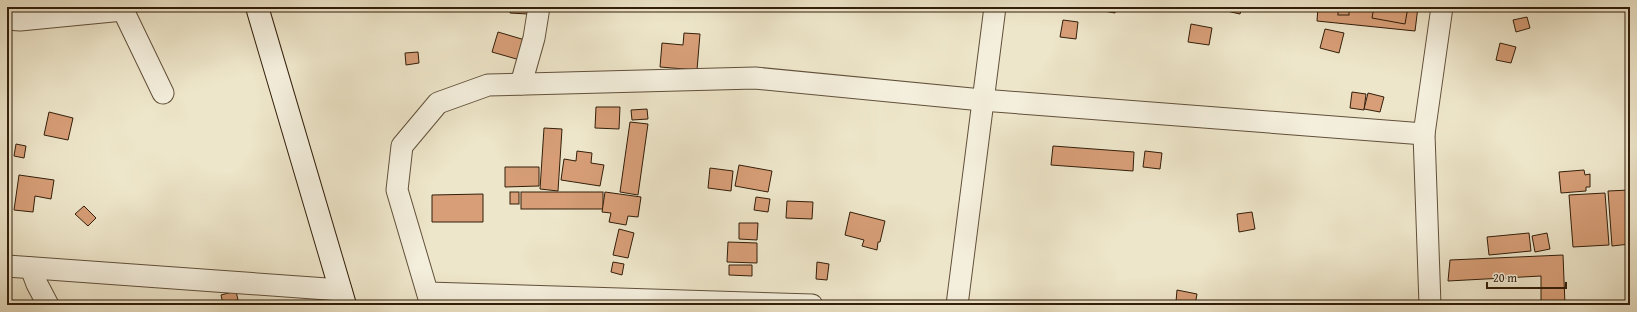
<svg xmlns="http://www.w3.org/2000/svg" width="1637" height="312" font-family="'Gentium Book Plus',serif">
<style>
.building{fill:#d79e77;stroke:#321e0a}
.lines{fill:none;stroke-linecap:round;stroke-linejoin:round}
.street-casing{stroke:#61503a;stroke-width:23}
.secondary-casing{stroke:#321e0a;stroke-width:24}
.street{stroke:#f4efdd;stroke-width:21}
.secondary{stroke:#f4efdd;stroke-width:22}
</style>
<rect width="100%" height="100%" fill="#eee6ca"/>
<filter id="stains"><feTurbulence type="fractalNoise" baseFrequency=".005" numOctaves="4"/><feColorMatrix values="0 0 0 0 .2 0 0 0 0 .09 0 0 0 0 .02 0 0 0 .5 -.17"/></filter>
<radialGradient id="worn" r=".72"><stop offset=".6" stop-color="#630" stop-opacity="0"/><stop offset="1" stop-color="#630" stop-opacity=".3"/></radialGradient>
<!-- building -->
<g class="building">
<path d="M510,7H529L528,14L510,13Z"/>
<path d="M714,7H732V8L714,10Z"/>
<path d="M1081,7H1116L1115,13Z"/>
<path d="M1218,7H1242L1240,14L1218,9Z"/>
<rect x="1292" y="7" width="15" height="3"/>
<path d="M1318,7H1418L1415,31L1317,21Z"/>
<rect x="1338" y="7" width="11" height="8"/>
<path d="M1374,7H1408L1405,24L1372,18Z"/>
<path d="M1527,17L1530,28L1516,32L1513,20Z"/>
<path d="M1063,20L1078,22L1076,39L1060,37Z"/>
<path d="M1191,24L1212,28L1209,45L1188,42Z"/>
<path d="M1325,29L1344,33L1339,53L1320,48Z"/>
<path d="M498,32L525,40L520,60L492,52Z"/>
<path d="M684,33L700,34L697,70L660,67L662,43L683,45Z"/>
<path d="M1500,43L1516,47L1511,63L1496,60Z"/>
<path d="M418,52L419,63L406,65L405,53Z"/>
<path d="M1352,92L1366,94L1364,110L1350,108Z"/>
<path d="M1368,93L1384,97L1380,112L1364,109Z"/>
<path d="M596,107H620L619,129L595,128Z"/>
<path d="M647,109L648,119L632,120L631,110Z"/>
<path d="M49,112L73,118L68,140L44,135Z"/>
<path d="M630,122L648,124L638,195L620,192Z"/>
<path d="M544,128L562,129L558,191L540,189Z"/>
<path d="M16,144L26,146L24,158L14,156Z"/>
<path d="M1053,146L1134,152L1133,171L1051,165Z"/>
<path d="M577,151L592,153L591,163L604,165L600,186L561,180L564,159L576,161Z"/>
<path d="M1145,151L1162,153L1160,169L1143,167Z"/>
<path d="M739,165L772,171L768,192L735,186Z"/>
<path d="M505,167H539V186L505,187Z"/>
<path d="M710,168L733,171L731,191L708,188Z"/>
<path d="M1584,170L1585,175L1590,174V187H1586V191L1561,193L1559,172Z"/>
<path d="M19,175L54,180L51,199L35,196L33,212L14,210Z"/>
<path d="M1630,190V244L1612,246L1608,191Z"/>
<rect x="510" y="192" width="9" height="12"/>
<rect x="521" y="192" width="82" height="17"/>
<path d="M605,192L641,197L638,217L628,216L626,225L609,222L611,213L602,212Z"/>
<path d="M1605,193L1609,245L1573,247L1569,195Z"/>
<path d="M483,194V222H432V195Z"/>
<path d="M756,197L770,199L768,212L754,210Z"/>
<path d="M787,201L813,202L812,219L786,218Z"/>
<path d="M84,206L96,218L88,226L75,214Z"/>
<path d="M850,212L885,221L880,242H878L877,250L862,246L864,240L845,235Z"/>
<path d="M1252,212L1255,229L1239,232L1237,214Z"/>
<path d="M739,223H758L757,240L739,239Z"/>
<path d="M619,229L634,233L628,258L613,255Z"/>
<path d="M1529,233L1531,251L1489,255L1487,237Z"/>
<path d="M1547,233L1550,249L1535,252L1532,236Z"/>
<path d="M728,242L757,243V263L727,262Z"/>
<path d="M1563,255L1565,305H1541V276L1448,281L1450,260Z"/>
<path d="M613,262L624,264L622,275L611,272Z"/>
<path d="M817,262L829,264L827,280L816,279Z"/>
<path d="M729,265H752V276L729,275Z"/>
<path d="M1177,290L1197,294L1195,305L1176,302Z"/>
<path d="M236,291L238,300L223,304L221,295Z"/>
</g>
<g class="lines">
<defs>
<g id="street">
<path d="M123,7V10L163,93"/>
<path d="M7,19L20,20L123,10"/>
<path d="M521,84L534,38L539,7"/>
<path d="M7,266L341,290"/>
<path d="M31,268L37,284L48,305"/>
<path d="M428,293L812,305"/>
<path d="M431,305L397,190L402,146L438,103L488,85L755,78L982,100L1424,134"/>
<path d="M957,305L995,7"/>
<path d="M1430,305L1424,134L1442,7"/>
</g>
<path id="secondary" d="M257,7L345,305"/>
</defs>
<!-- street casing -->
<use href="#street" class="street-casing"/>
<!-- secondary casing -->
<use href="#secondary" class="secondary-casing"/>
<!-- street -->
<use href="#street" class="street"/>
<!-- secondary -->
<use href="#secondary" class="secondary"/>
</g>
<!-- margin -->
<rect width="1637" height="312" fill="none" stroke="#eee6ca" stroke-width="24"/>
<rect x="8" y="8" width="1621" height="296" fill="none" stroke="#321e0a" stroke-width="2"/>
<rect x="12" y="12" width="1613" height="288" fill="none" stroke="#321e0a"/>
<!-- scale -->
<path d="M1487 282v6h79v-6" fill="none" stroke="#321e0a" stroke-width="2"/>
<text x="1493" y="282" font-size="12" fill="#321e0a" stroke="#f4efdd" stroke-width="3" paint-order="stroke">20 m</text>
<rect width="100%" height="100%" filter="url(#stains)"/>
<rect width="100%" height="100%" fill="url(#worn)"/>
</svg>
